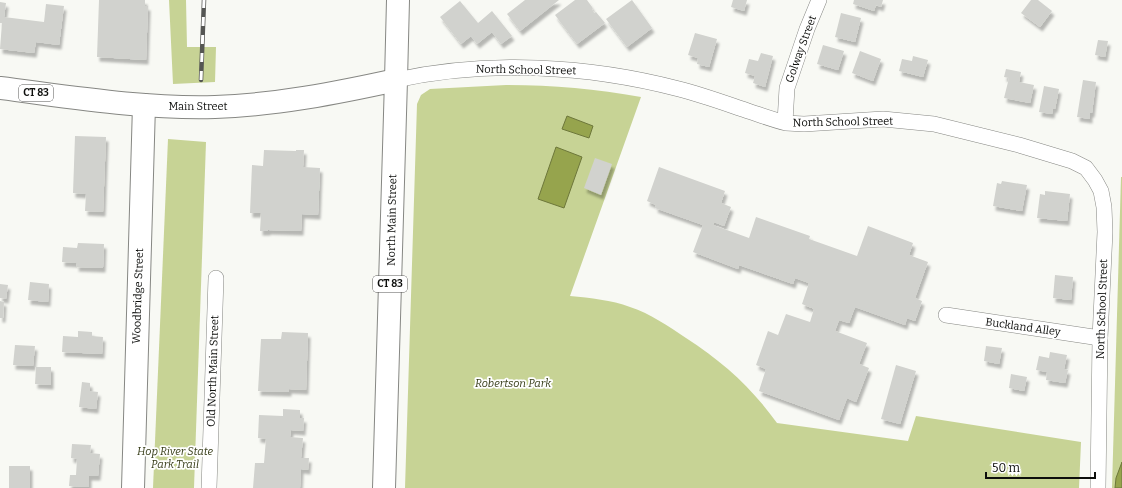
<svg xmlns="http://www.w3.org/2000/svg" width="1122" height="488" font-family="Bitter,serif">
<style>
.green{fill:#c7d395}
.water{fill:#96a44d;stroke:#6d773a}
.building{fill:#d1d2ce;filter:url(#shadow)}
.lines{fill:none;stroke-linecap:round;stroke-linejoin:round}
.street-casing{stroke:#868783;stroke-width:16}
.secondary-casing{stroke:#868783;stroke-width:24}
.primary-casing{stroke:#868783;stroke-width:24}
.street{stroke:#fff;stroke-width:15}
.secondary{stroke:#fff;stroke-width:22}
.primary{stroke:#fff;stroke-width:22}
.rail-casing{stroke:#555653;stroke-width:4.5}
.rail{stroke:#fff;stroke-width:3;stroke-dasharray:9;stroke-linecap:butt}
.labels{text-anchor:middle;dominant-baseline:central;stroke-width:3.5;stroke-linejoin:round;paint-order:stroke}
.shield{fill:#fff;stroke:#565655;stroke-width:1}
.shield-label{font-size:10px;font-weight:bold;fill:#0d0e0c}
.street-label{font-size:11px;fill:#0d0e0c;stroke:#fff}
.park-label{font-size:11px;font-style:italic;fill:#353b16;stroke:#fff}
</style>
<defs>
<filter id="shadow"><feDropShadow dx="2.5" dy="4.5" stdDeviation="1" flood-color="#0004"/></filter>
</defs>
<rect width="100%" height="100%" fill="#f8f9f4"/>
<!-- green -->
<g class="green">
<path d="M169,0H186L187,47H216L215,82L173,84Z"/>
<path d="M506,85C552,85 596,89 641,97L570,296C591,298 611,300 630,307C651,314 668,326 686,338C723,362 751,387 777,423L908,441L916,416L1081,442L1079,488H405L417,104L421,95L430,89Z"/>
<path d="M168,139L206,142L194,488H153Z"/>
<path d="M1121,177H1122V488H1112Z"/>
</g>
<!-- water -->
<g class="water">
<path d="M567,116L593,126L589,138L562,129Z"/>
<path d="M556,147L582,157L564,208L538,199Z"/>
<path d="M1122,462V488H1115L1116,478Z"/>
</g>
<!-- building -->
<g class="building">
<path d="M99,0H145V6H148L146,60L97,57Z"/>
<path d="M525,0H559L520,31L507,14Z"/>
<path d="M575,0H587L592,7V9L594,13L596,12L605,23L577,44L555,15Z"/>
<path d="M632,0L652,28L627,47L606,19Z"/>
<path d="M733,0H747L744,11L731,7Z"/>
<path d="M854,0H883L881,7L876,5L874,11L853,4Z"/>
<path d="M1031,0H1038L1052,11L1040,27L1021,13Z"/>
<path d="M460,1L478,23L492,11L512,36L501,44L492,32L477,44L471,36L461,44L440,17Z"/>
<path d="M0,2L6,3L4,17L44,22L46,4L64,6L59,45L36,42L34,53L0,49L2,23H0Z"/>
<path d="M841,13L861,18L855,42L835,37Z"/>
<path d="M695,33L717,39L709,67L697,64L698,58L688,55Z"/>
<path d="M1098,40L1108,41L1105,57L1095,55Z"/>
<path d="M823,45L844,51L838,70L817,64Z"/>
<path d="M860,51L881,59L873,81L852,73Z"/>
<path d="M761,53L773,56L765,87L753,83L755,76L745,73L749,59L758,61Z"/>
<path d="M913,56L928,60L923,77L899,71L902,59L912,61Z"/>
<path d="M1006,69L1021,72L1019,82L1034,85L1030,103L1004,98L1009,78L1004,77Z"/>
<path d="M1083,80L1096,82L1092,113H1090V119L1077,117Z"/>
<path d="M1044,86L1059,89L1055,109L1053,108L1052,114L1039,112Z"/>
<path d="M75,136L106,137L103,212L85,211L86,194L73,193Z"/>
<path d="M264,150L296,151V150H304L303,167L320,168L318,215L302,214L301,231L268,230V231H260L261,213H250L252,165L263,166Z"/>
<path d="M595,158L612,164L601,195L584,188Z"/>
<path d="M659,167L725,191L721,203L731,207L724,226L714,222L713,225L749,238L756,217L810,236L809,239L857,256L868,226L913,243L909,255L928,262L915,298L922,301L915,321L907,318L905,325L855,307L849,323L839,320L835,331L867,343L859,364L869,368L856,402L847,398L839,420L759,391L766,369L756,365L768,331L778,335L786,314L810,322L814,309L802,304L809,283L795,278L793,284L739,265L738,269L693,252L703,225L655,208L656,205L647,201Z"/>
<path d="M1002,181L1027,185L1022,211L993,206L997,183L1001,184Z"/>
<path d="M1045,191L1070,194L1067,221L1037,218L1040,194L1045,195Z"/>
<path d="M78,243L104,244L103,268L76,267L77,263L62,262L63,247L77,248Z"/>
<path d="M1055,275L1073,277L1071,300L1053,298Z"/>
<path d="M30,282L49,284L48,302L28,300Z"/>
<path d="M0,284L8,285L6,299L0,298Z"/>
<path d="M0,301L4,302L3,318H0Z"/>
<path d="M78,331L92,332V336L103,337L102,354L62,352L63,336L78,337Z"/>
<path d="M282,332L308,333L306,390L289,389V392L258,391L261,339H281Z"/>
<path d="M15,345L35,346L33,366L13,365Z"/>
<path d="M986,346L1002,348L999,364L984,361Z"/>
<path d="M1050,352L1067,355L1064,369L1068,370L1065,383L1046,380L1047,372L1036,370L1039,356L1049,358Z"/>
<path d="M896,365L916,371L900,424L881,419Z"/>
<path d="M36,367H51V385L35,384Z"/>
<path d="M1011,374L1027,377L1024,391L1009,388Z"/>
<path d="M82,382L90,383V391L98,392L96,409L79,407Z"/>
<path d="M283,409L300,410V418H304L303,431L291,430L290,437L303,438L301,458H309L308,470L301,469L300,488H253L255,463H264L266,439L258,438L259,415L283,416Z"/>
<path d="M72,444L91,445L90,453L100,454L98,476H89V487L69,486L70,475H76L77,459L71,458Z"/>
<rect x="9" y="466" width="21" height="22"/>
</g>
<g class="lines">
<defs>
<g id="street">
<path d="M396,80C488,60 587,65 679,89C703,95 727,104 751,112C763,116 774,120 786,123L804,124L883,119L934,124L1019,145L1072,161L1086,168L1095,180L1101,191L1104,207L1105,232L1100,338L1098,488"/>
<path d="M785,122L787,88L807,29L819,0"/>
<path d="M946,315L1100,338"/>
<path d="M209,488L216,278"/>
</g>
<g id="secondary">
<path d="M396,80L398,0"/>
<path d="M133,488L144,105"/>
</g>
<path id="primary" d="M0,88C71,97 143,109 215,107C275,105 337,93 396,80L384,488"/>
</defs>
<!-- street casing -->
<use href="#street" class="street-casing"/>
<!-- secondary casing -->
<use href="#secondary" class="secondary-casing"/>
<!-- primary casing -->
<use href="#primary" class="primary-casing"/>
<!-- street -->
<use href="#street" class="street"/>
<!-- secondary -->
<use href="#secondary" class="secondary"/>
<!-- primary -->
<use href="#primary" class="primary"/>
<defs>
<path id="rail" d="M201,80L204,0"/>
</defs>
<!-- rail casing -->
<use href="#rail" class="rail-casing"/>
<!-- rail -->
<use href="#rail" class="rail"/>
</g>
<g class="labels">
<!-- shield labels -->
<g class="shield">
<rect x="19" y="85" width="34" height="16" rx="3"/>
<rect x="373" y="276" width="34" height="16" rx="3"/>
</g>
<g class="shield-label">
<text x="36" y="93">CT 83</text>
<text x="390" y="284">CT 83</text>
</g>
<!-- street labels -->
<g class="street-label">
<text transform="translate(801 49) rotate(-70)">Golway Street</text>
<text transform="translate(526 70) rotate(1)">North School Street</text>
<text x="198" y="106">Main Street</text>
<text transform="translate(843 122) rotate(-1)">North School Street</text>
<text transform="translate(392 220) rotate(-89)">North Main Street</text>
<text transform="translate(138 296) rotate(-88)">Woodbridge Street</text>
<text transform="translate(1102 309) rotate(-88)">North School Street</text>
<text transform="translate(1023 327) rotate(8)">Buckland Alley</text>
<text transform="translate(213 371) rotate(-88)">Old North Main Street</text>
</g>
<!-- park labels -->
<g class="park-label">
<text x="513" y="383">Robertson Park</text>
<text x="175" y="451">Hop River State<tspan x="175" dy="13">Park Trail</tspan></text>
</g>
</g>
<!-- scale -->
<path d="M986 472v6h109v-6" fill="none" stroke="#0d0e0c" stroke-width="2"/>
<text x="992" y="472" font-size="12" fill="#0d0e0c" stroke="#ffffff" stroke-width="3" paint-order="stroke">50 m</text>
</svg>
